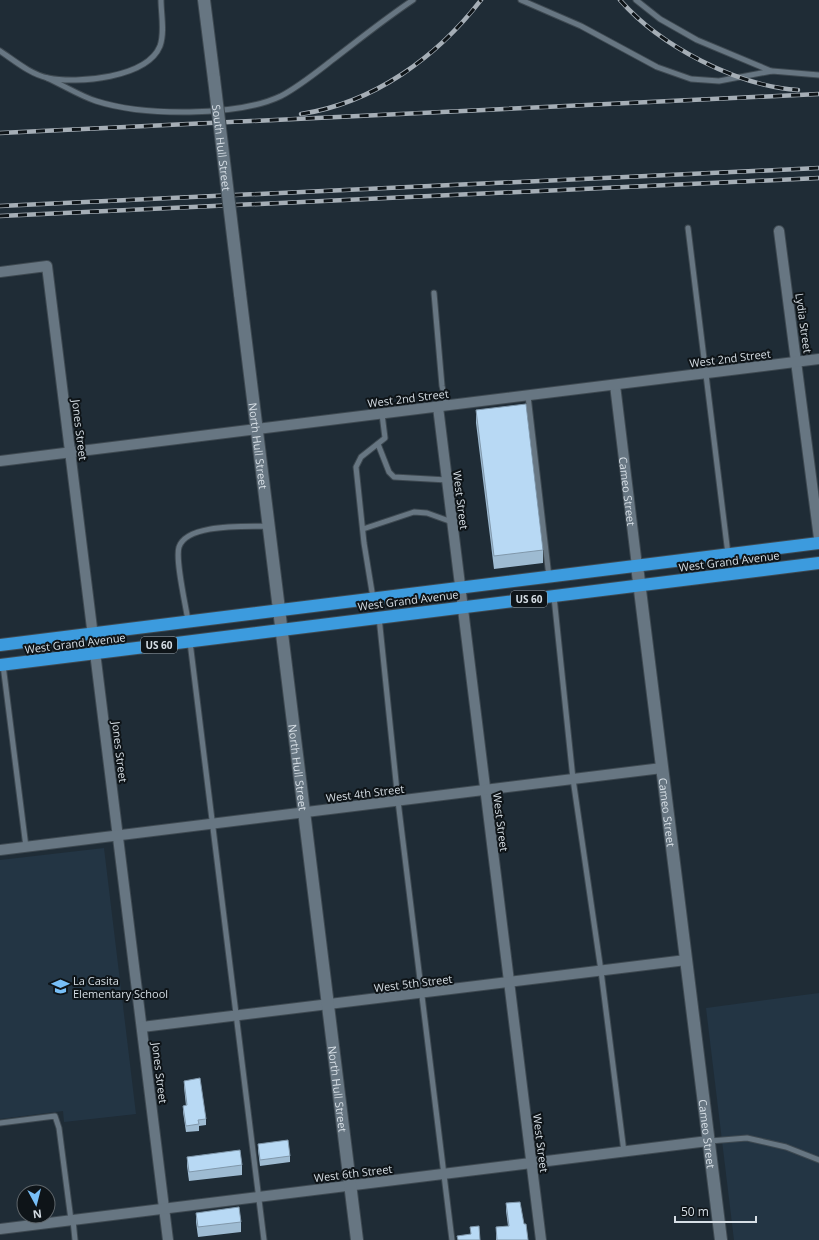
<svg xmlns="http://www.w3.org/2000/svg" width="819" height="1240" font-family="'Open Sans',sans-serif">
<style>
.built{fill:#233544}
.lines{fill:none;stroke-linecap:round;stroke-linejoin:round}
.lane-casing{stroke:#3e4951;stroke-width:7}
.street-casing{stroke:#3e4951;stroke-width:12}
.secondary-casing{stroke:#3e4951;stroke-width:14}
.highway-casing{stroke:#3e4951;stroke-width:14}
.lane{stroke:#677682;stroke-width:5}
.street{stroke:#677682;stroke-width:10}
.secondary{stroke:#677682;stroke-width:12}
.highway{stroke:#3c9bde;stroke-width:12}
.rail-casing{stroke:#a5aeb6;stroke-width:4.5}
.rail{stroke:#0e1418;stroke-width:3;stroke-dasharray:9;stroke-linecap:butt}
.secondary-bridge-casing{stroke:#3e4951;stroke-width:14;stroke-linecap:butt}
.secondary-bridge{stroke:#677682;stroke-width:12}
.wall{fill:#9ebbd2}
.building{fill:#b8d9f4;stroke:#8198ab}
.labels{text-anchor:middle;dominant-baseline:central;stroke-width:4;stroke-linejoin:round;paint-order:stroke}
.shield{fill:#0e1418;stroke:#9aa1a8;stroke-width:1}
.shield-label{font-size:10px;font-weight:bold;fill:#d6dee5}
.street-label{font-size:11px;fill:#d6dee5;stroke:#0e1418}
.poi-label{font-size:11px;fill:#d6dee5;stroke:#0e1418;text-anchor:start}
</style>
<rect width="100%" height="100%" fill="#1f2c36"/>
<!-- built -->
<g class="built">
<path d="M104,848L136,1114L64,1122L63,1111L0,1119V860Z"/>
<path d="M819,993V1240H734L706,1008Z"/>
</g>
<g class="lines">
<defs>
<g id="lane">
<path d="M521,0L581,26L657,67L691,79L719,81L772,71L819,75"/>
<path d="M636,0L660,19L697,40L771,71"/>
<path d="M0,51C15,61 30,74 48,78C77,84 147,78 160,46C165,32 161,14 161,0"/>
<path d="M47,78C63,85 80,96 96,101C143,116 237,117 281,96C300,86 318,71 335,58C361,38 386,18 413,0"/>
<path d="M688,228L728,554"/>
<path d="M434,293L442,386L447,406"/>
<path d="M528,396L549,577"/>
<path d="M378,444L389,472L394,477L447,480"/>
<path d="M363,529L414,512L427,513L452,522"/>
<path d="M554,597L573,779L601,971L624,1152"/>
<path d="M373,598L364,543L356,467L361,457L385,438L382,414"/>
<path d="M379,617L398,801L452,1240"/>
<path d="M188,621C186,606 175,560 179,547C187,523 246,527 268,526"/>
<path d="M190,642L264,1240"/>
<path d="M3,665L26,847"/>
<path d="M0,1123L55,1116L59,1128L71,1220"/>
<path d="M710,1141L747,1138L786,1147L819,1160"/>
<path d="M73,1220L75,1240"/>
</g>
<g id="street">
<path d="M779,231L819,538"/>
<path d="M0,272L47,266L168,1240"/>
<path id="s1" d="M615,385L637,566"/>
<path d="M438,407L541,1240"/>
<path d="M0,461L819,359"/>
<path d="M0,850L662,768"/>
<path d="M142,1027L686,960"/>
<path d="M0,1229L708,1141"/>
</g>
<g id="secondary">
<path d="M204,0L214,79"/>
<path id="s2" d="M240,294L357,1240"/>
<path id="s3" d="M637,566L721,1240"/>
</g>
<g id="highway">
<path d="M0,645L819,543"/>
<path d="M0,665L819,563"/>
</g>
</defs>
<!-- lane casing -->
<use href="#lane" class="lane-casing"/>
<!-- street casing -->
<use href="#street" class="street-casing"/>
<!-- secondary casing -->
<use href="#secondary" class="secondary-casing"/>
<!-- highway casing -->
<use href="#highway" class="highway-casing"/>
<!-- lane -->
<use href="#lane" class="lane"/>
<!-- street -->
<use href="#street" class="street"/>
<!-- secondary -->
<use href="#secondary" class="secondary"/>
<!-- highway -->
<use href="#highway" class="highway"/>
<defs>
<g id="rail">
<path d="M620,0C660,46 737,86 798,90"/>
<path d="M301,114C374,103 437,57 481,0"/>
<path d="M0,133L819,94"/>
<path d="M0,206L819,168"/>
<path d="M0,216L819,178"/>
</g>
</defs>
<!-- rail casing -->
<use href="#rail" class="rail-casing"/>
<!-- rail -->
<use href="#rail" class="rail"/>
<defs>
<g id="secondary-bridge">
<path id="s4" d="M214,79L240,294"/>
</g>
</defs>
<!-- secondary-bridge casing -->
<use href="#secondary-bridge" class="secondary-bridge-casing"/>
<!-- secondary-bridge -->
<use href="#secondary-bridge" class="secondary-bridge"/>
</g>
<!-- wall -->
<g class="wall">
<path d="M476,410L543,550V563L494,569L476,423Z"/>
<path d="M184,1081L206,1119V1125L199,1126V1131L186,1132L183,1112V1106H186L184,1087Z"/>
<path d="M258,1144L290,1156V1162L260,1166L258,1150Z"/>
<path d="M187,1157L242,1165V1175L189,1181L187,1166Z"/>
<path d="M506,1203L524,1224L528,1240H496V1227L508,1226L506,1211Z"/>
<path d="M196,1213L241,1222V1232L198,1237L196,1222Z"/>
</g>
<!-- building -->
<g class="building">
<path d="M526,404L543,550L494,556L476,410Z"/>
<path d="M200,1078L206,1119L198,1120L199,1124L186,1126L183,1106L187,1105L184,1081Z"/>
<path d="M288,1140L290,1156L260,1160L258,1144Z"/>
<path d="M240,1150L242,1165L189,1172L187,1157Z"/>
<path d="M520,1202L524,1224H526L528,1240H497L496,1227L509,1226L506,1203Z"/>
<path d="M239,1207L241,1222L198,1227L196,1213Z"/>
<path d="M479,1226L480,1240H458L457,1236L471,1234L470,1227Z"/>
</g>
<!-- icons -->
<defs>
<symbol id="school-bare" viewBox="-9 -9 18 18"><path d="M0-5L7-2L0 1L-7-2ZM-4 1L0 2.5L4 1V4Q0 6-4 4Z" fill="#78bff7" stroke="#0e1418" stroke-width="2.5" paint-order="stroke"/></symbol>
</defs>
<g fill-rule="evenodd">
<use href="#school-bare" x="48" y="974" width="25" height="25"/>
</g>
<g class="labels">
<!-- shield labels -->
<g class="shield">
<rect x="511" y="591" width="36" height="16" rx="3"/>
<rect x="141" y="637" width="36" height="16" rx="3"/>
</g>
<g class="shield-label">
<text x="529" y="599">US 60</text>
<text x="159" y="645">US 60</text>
</g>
<!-- street labels -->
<g class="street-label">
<text stroke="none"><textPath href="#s4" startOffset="69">South Hull Street</textPath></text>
<text transform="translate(804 323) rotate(82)">Lydia Street</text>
<text transform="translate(730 358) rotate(-7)">West 2nd Street</text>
<text transform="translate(408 398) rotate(-7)">West 2nd Street</text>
<text transform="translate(80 430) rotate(83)">Jones Street</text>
<text stroke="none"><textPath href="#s2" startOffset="153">North Hull Street</textPath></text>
<text stroke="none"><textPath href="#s1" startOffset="107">Cameo Street</textPath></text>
<text transform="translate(461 500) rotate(83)">West Street</text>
<text transform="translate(729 561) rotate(-7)">West Grand Avenue</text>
<text transform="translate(408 600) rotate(-7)">West Grand Avenue</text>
<text transform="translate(75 643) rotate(-7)">West Grand Avenue</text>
<text transform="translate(120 752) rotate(83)">Jones Street</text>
<text stroke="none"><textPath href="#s2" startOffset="477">North Hull Street</textPath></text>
<text transform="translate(365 793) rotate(-7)">West 4th Street</text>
<text stroke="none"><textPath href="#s3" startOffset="248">Cameo Street</textPath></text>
<text transform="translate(501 822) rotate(83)">West Street</text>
<text transform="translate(413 983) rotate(-7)">West 5th Street</text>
<text transform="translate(160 1073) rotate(83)">Jones Street</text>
<text stroke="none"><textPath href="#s2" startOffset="801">North Hull Street</textPath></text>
<text stroke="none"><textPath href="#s3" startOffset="572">Cameo Street</textPath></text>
<text transform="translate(541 1143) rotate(83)">West Street</text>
<text transform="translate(353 1173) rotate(-7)">West 6th Street</text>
</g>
<!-- poi labels -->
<g class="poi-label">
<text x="73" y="980">La Casita<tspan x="73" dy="13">Elementary School</tspan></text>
</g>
</g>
<!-- north arrow -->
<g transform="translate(36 1204) rotate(173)"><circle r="19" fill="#0e1418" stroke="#5e656a"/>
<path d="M0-3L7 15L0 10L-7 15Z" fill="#78bff7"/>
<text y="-6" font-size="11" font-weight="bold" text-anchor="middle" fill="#d6dee5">N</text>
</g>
<!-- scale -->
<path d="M675 1216v6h81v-6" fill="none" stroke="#d6dee5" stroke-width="2"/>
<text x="681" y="1216" font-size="12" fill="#d6dee5" stroke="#0e1418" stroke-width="3" paint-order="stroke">50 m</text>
</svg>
